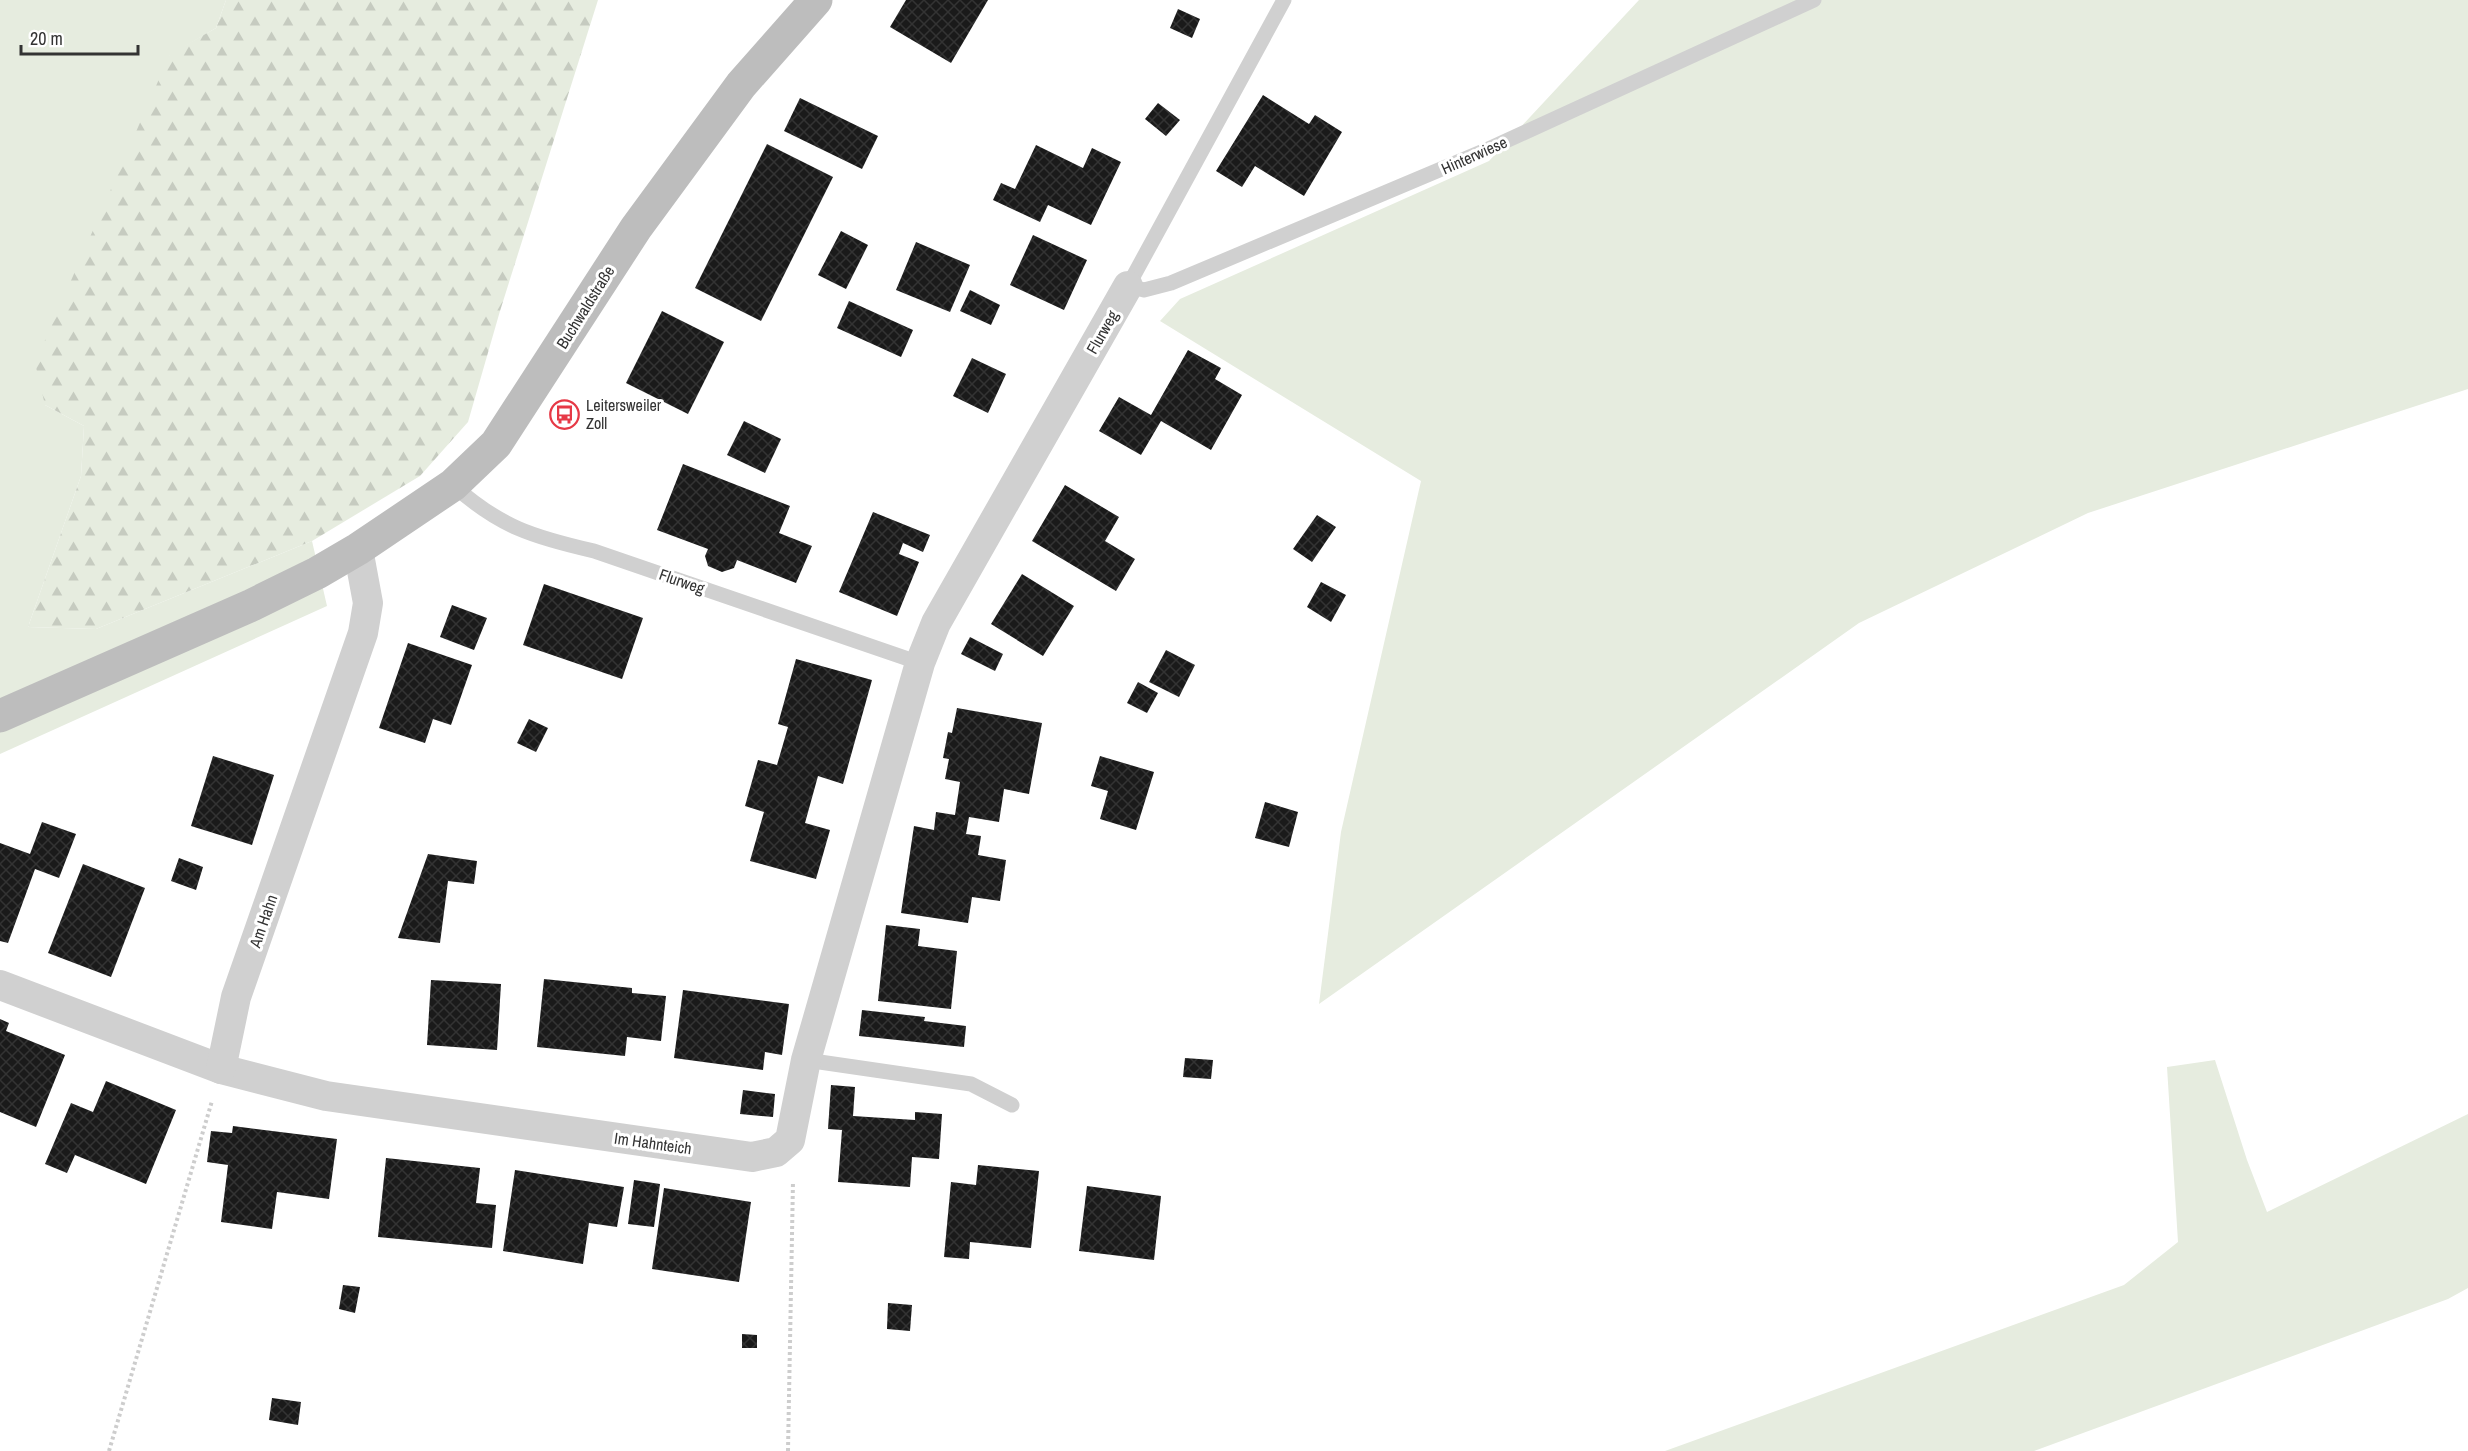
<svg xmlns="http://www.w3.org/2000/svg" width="2468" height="1451" font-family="'Archivo Narrow',sans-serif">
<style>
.grass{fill:#e6ecdf}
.forest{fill:url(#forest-firs)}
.building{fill:url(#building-cross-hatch)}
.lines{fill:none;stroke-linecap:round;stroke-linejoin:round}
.path{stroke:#cdcdcd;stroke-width:4;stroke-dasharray:3 3;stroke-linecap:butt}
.service{stroke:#d0d0d0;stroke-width:15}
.minor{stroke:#d0d0d0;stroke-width:30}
.secondary{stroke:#bdbdbd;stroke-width:33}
.labels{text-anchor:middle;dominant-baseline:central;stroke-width:6;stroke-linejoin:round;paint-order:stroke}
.street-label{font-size:16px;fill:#333;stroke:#fff}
.poi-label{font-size:16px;fill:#333;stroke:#fff;text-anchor:start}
</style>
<defs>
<pattern id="forest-firs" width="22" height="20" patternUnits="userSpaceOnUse" patternTransform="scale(1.5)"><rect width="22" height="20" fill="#e6ecdf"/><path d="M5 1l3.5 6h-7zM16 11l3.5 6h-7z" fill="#c6cbc0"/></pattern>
<pattern id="building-cross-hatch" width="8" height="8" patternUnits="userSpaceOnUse" patternTransform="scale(1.5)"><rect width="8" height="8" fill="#1a1a1a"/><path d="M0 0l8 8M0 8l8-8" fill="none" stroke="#333"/></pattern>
</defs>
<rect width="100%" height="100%" fill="#fff"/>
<!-- grass -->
<g class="grass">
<path d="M0,0H226L216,28L170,55L45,405L84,426L81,476L28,627L96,629L312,541L327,606L0,754Z"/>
<path d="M1639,0H2468V389L2088,513L1859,623L1319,1004L1341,832L1421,481L1160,321L1180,299L1489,161Z"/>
<path d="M2215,1060L2247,1160L2267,1212L2468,1114V1288L2448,1299L2034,1451H1665L2124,1285L2178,1242L2167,1067Z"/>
</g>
<!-- forest -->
<path class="forest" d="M226,0H598L500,311L468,422L420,476L312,541L96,629L28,627L81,476L84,426L45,405L35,363L170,54L216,28Z"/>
<!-- building -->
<g class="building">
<path d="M906,0H988L951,63L890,27Z"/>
<path d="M1178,9L1200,19L1192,38L1170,28Z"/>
<path d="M1263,95L1309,124L1315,115L1342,132L1304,196L1255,166L1242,187L1216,171Z"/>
<path d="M800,98L878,136L862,169L784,131Z"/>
<path d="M1158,103L1180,120L1166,136L1145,119Z"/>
<path d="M767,144L833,177L761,321L695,288Z"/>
<path d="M1036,145L1083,168L1092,148L1121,162L1091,225L1048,205L1040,222L993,200L1001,183L1015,189Z"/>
<path d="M841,231L868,245L846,289L818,275Z"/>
<path d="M1033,235L1087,260L1064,310L1010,285Z"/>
<path d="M916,242L970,265L950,312L896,290Z"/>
<path d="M970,290L1000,305L991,325L960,311Z"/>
<path d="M849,301L913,330L901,357L837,328Z"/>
<path d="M662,311L724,342L688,414L626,383Z"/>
<path d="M1188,350L1221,368L1215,379L1242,395L1211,450L1161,421L1141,455L1099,431L1119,397L1151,415Z"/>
<path d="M972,358L1006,374L988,413L953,396Z"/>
<path d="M744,421L781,439L765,473L727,455Z"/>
<path d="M683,464L790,506L779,533L812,546L796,583L737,560L734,568L722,572L708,566L705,556L708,549L657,530Z"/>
<path d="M1065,485L1119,517L1105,541L1135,559L1116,591L1032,541Z"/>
<path d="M873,512L930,535L923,552L903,543L899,554L919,562L897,616L839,592Z"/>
<path d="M1317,515L1336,527L1312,562L1293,549Z"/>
<path d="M1022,574L1074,606L1043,656L991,624Z"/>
<path d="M1321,582L1346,595L1331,622L1307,607Z"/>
<path d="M544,584L643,618L622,679L523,645Z"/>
<path d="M452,605L487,618L474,650L440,637Z"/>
<path d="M970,637L1003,654L995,671L961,654Z"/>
<path d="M408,643L472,665L451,725L433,719L425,743L379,728Z"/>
<path d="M1166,650L1195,665L1179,697L1149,682Z"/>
<path d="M796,659L872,680L843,784L818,776L805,823L830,830L816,879L750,861L764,812L745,806L758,760L777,765L788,727L778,724Z"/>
<path d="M1138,682L1158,693L1147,713L1127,703Z"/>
<path d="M957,708L1042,723L1029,794L1004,789L999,822L969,817L966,834L981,836L978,855L1006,860L1000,901L972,897L968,923L901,913L914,826L934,830L936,812L955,815L960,782L945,779L949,759L943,758L948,732L952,733Z"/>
<path d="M529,719L548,728L536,752L517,743Z"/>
<path d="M213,756L274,775L252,845L191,826Z"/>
<path d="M1100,756L1154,772L1136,830L1100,819L1108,791L1091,786Z"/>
<path d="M1265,802L1298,812L1289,847L1255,838Z"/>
<path d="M42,822L76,834L59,878L35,869L8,943L0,941V843L30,854Z"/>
<path d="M428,854L477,861L474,884L448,881L440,943L398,938Z"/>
<path d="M179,858L203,867L196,890L171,881Z"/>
<path d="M83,864L145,888L111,977L48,953Z"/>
<path d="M886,925L920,929L918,946L957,951L951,1009L878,1001Z"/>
<path d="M544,979L632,988V993L666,996L661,1041L627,1037L625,1056L537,1047Z"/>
<path d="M431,980L501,984L497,1050L427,1045Z"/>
<path d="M683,990L789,1004L782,1055L765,1052L763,1070L674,1058Z"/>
<path d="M862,1010L925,1017L924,1021L966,1026L964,1047L859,1036Z"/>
<path d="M0,1019L9,1023L6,1031L65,1055L36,1127L0,1112Z"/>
<path d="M1185,1058L1213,1060L1211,1079L1183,1077Z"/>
<path d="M106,1081L176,1110L146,1184L75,1155L67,1173L45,1164L71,1103L93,1112Z"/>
<path d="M831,1085L855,1087L853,1116L915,1120V1112L942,1114L939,1159L912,1157L910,1187L838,1182L842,1130L828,1129Z"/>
<path d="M743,1090L775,1094L773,1117L740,1114Z"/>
<path d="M233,1126L337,1139L329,1199L277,1192L272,1229L221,1222L228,1165L207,1162L211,1131L232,1133Z"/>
<path d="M386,1158L480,1168L476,1203L496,1205L492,1248L378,1237Z"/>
<path d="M978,1165L1039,1171L1031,1248L970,1242L969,1259L944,1257L951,1182L976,1185Z"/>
<path d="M515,1170L624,1187L617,1227L589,1223L583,1264L503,1251Z"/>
<path d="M634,1180L660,1184L654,1227L628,1224Z"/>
<path d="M1087,1186L1161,1196L1154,1260L1079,1251Z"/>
<path d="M664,1188L751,1202L739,1282L652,1269Z"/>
<path d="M343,1285L360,1287L355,1313L339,1309Z"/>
<path d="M888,1303L912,1305L910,1331L887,1329Z"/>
<path d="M742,1334L757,1335V1348H742Z"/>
<path d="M272,1398L301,1402L298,1425L269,1420Z"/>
</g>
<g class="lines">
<!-- path -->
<g class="path">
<path d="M109,1451L212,1101"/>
<path d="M788,1451L793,1181"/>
</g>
<!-- service -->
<g class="service">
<path d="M1284,0L1128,286L1144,290L1171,283L1484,151L1814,0"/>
<path d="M453,485C500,527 533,537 594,551L920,663"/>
<path d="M806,1060L971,1084L1012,1105"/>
</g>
<!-- minor -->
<g class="minor">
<path d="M0,985L221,1069L326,1096L752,1157L776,1152L790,1140L806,1060L920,663L936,623L1128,286"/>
<path d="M221,1069L236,997L363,633L368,603L358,549"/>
</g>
<!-- secondary -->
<path class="secondary" d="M0,716L252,605L317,573L358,549L453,485L496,444L636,228L741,85L816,0"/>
</g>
<!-- icons -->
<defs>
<symbol id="bus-ring" viewBox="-11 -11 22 22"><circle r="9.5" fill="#fff" stroke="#e63946" stroke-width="1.5"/><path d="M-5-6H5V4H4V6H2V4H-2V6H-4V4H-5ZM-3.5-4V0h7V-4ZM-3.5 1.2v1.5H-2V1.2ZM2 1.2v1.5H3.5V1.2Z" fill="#e63946"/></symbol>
</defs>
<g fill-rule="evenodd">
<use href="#bus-ring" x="548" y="398" width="33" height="33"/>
</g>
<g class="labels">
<!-- street labels -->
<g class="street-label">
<text transform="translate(1474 155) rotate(-24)">Hinterwiese</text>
<text transform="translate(585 307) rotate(-58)">Buchwaldstraße</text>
<text transform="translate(1102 332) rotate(-60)">Flurweg</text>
<text transform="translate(682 581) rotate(19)">Flurweg</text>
<text transform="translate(263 921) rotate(-71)">Am Hahn</text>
<text transform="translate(653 1143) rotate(8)">Im Hahnteich</text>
</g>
<!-- poi labels -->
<g class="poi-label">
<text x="586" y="405">Leitersweiler<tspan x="586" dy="18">Zoll</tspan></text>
</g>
</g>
<!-- scale -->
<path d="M21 45v9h117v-9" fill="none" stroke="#333333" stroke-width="3"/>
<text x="30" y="45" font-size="18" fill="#333333" stroke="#ffffff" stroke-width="4.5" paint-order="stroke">20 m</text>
</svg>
